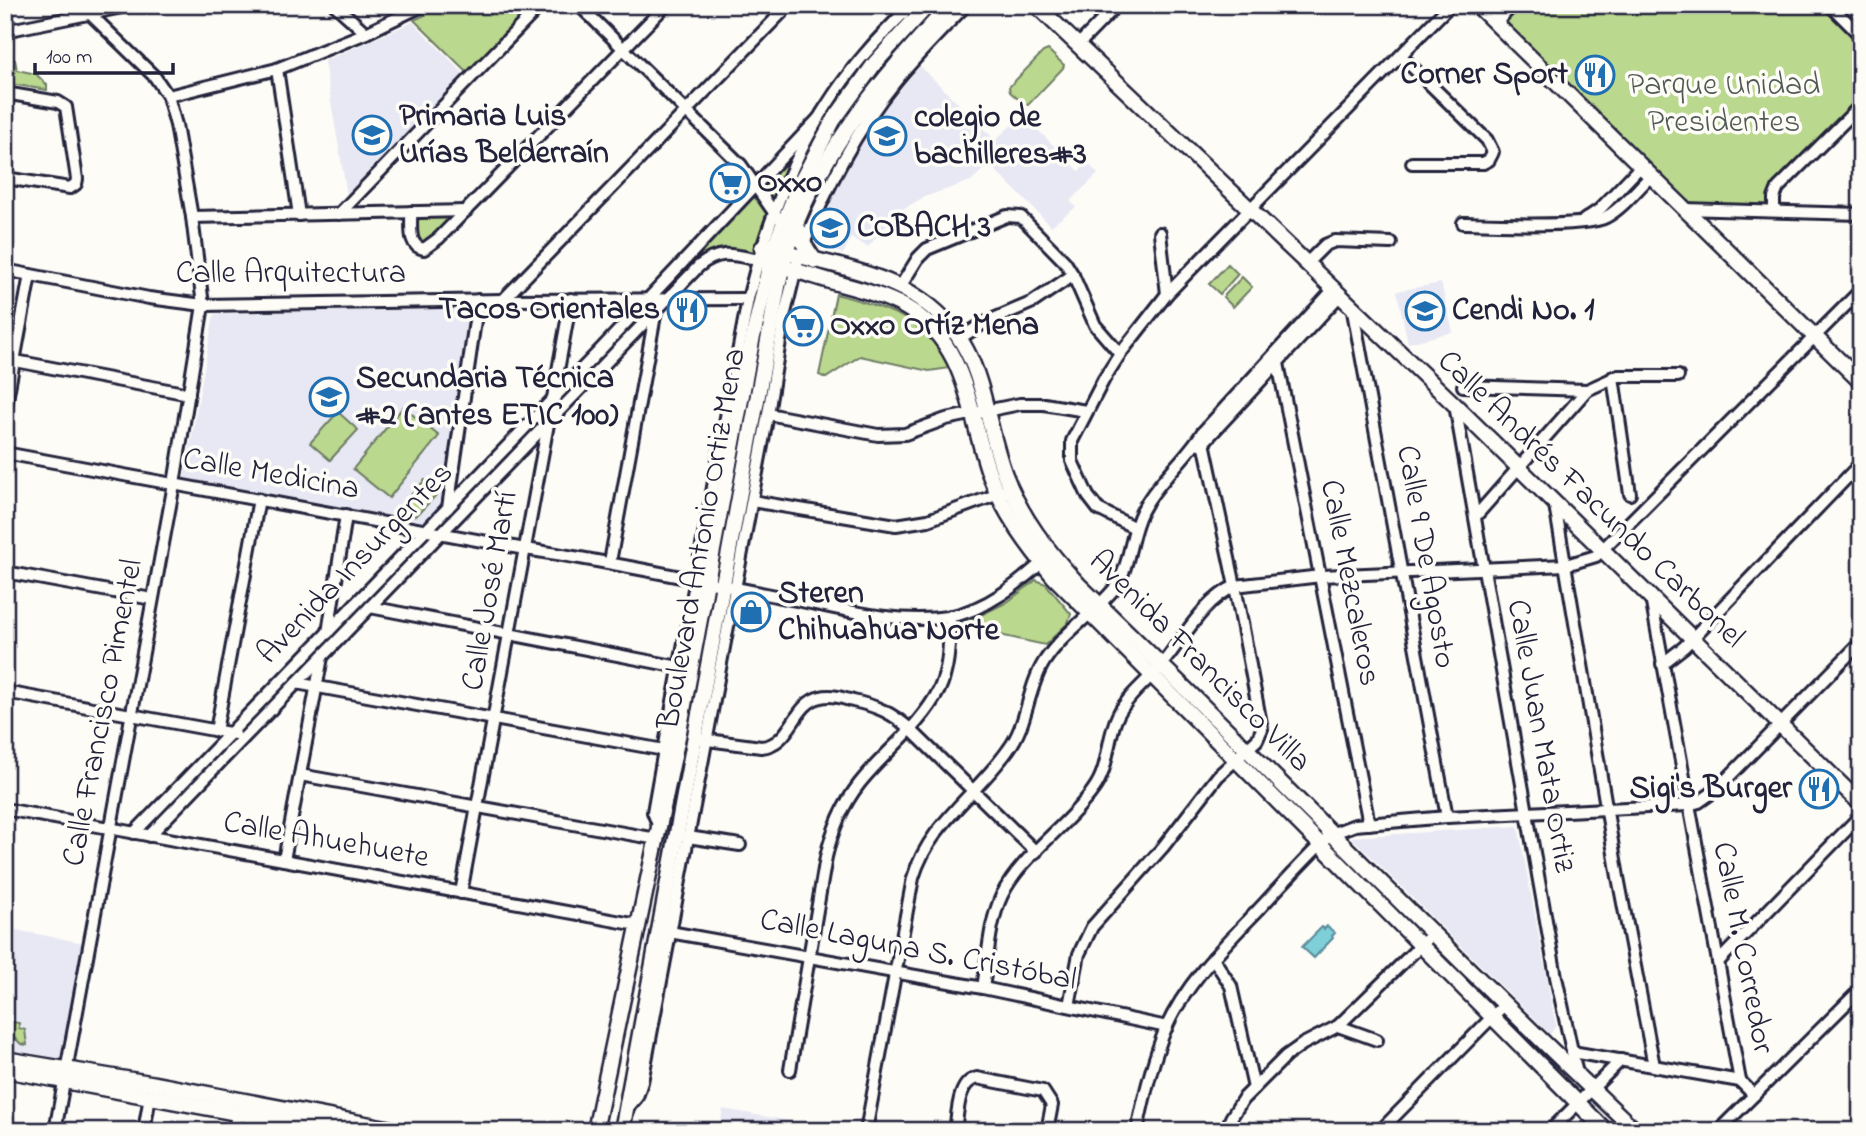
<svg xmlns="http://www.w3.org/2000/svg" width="1866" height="1136" font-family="'Indie Flower',sans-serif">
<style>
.built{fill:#e7e8f3}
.green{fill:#bbd88f;stroke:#6e7d65;stroke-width:2}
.water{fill:#7ecfd7;stroke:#598a99;stroke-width:2}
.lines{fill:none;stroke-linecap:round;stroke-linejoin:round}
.minor-casing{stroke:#22223b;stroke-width:16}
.major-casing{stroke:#22223b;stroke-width:19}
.minor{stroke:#fdfcf7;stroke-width:10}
.major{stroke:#fdfcf7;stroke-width:14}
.labels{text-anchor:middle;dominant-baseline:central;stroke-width:7;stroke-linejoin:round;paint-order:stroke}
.poi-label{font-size:32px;font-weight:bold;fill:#22223b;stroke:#fdfcf7;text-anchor:start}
.park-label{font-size:32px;fill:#505954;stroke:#fdfcf7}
.street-label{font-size:32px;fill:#22223b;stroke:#fdfcf7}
</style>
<rect width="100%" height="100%" fill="#fdfcf7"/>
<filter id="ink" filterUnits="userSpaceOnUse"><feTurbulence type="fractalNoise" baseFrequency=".0143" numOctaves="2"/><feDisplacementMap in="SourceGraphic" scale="14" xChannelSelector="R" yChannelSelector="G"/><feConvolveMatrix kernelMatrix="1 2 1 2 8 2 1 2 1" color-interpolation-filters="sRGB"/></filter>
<g filter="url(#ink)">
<!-- built -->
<g class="built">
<path d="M413,22L466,76L347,195L324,61Z"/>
<path d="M920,66L995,140L1023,115L1079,171L1088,163L1098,174L1070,201L1076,207L1051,226L989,164L971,181L924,197L898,212L868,247L851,238L843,254L814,244L822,214L862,135Z"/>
<path d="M1441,283L1453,332L1408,343L1397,291Z"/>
<path d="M472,306L442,504L424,523L184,479L214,314Z"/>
<path d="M1518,826L1556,1026L1550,1034L1351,837Z"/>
<path d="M5,928L84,943L64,1059L5,1049Z"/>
<path d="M723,1109L823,1127L822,1131H719Z"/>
</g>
<!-- green -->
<g class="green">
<path d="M446,5H538L468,73L414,20Z"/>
<path d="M1515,5H1832L1861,33V109L1773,198L1771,210L1687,208L1498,23Z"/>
<path d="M1048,50L1064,65L1063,68L1028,105L1024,104L1010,92L1009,87L1043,52Z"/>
<path d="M5,52L15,60L17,70L36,74L47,85V90L5,83Z"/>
<path d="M809,132L775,210L758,185Z"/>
<path d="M756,187L774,213L758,260L714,256L667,298L648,299Z"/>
<path d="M466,211L420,249L411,212Z"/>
<path d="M1228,264L1238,274L1220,294L1209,284Z"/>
<path d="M1242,277L1252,287L1233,307L1223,297Z"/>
<path d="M836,294C881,307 932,319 950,368L929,371L860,356L826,378L819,375Z"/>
<path d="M403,407L439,436L389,498L353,469Z"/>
<path d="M338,412L358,430L330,460L310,443Z"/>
<path d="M425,480L439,492L416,516L398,509Z"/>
<path d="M1036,580L1046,584L1071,614L1068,623L1045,645L958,626L1006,603Z"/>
<path d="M5,1021L19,1023V1028L25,1030L27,1045L21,1044L5,1029Z"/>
</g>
<!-- water -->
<path class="water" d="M1327,926L1335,933L1332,936L1333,938L1314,958L1302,947L1322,927L1324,929Z"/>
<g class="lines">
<defs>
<g id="minor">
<path d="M335,5L366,33"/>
<path d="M579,5L741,165L777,217"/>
<path d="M1830,5L1861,36"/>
<path d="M1495,24L1513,5"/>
<path d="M5,31L132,5"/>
<path d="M1078,45L1117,5"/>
<path d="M1401,56L1487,140L1493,152L1489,160L1483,163H1412"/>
<path d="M277,69L299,215"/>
<path d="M5,93L58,102L66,107L77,179L76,184L70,188L5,178"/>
<path d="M168,96L277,69L366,33L424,5"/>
<path d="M1683,209L1861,214"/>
<path d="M1774,211V198L1778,188L1861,105"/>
<path d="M411,212C412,226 407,246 424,249L439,238L666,5"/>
<path d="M339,214L541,5"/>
<path d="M192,217L466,211"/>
<path d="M1584,220L1600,209L1640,167"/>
<path d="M1463,223C1490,224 1587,228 1606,217C1623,208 1637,189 1651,176"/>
<path d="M1160,233L1167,294"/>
<path d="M803,246C827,187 855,131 896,81C918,54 942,30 966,5"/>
<path d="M1307,263L1325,245L1335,241L1391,243"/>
<path d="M5,270L149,298L203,305L503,300L748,299"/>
<path d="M900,287L918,258L927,249L1007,216L1021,217L1065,262L1073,275L1095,325L1120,354"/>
<path d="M503,300L789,5"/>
<path d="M1352,306L1447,817"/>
<path d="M960,338L984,323L1033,302L1073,275"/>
<path d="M1276,353L1369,824"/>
<path d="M5,359L189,394"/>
<path d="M1613,377L1630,494"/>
<path d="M1463,386L1587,390L1618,376H1678"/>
<path d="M553,398L571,299"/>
<path d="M1455,405L1556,977L1577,1074"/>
<path d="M5,410L30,275"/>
<path d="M768,414L878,435L905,434L946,419L1020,404H1044L1086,411"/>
<path d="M1199,444L1204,442L1340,295"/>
<path d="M5,453L525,549C613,562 699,581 786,598C838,608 895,625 948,617C987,610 1019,583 1047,558"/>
<path d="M752,501L896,525L928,520L1004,492"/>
<path d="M1555,505L1618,877L1654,1066"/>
<path d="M448,508L478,300"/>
<path d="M1475,517L1587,390"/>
<path d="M1135,528L1098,509L1088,496L1072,461V441L1104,379L1120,354L1167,294L1450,5"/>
<path d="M610,562L656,310"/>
<path d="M5,572L152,599"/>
<path d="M1651,598L1740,1081L1754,1095"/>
<path d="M370,607L679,667"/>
<path d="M328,633L346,515"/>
<path d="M1662,664L1684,647L1861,463"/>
<path d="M296,683L664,750"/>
<path d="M5,692L235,734"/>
<path d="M216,731L259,499"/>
<path d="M700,739L761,747C792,745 793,703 821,697C831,694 843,698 853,701C877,706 892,713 910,729L1036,852"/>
<path d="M300,775L657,839"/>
<path d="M5,809L638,925"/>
<path d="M659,827L653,812L664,750L748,299C770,209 807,118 870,48C883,33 898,19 911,5"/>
<path d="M134,833L602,348L819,118"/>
<path d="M149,836L699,266C720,249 734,255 758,260"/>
<path d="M688,837L740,845"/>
<path d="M284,860L322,657"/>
<path d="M461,893L548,424"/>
<path d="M664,931L983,988L1167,1027"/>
<path d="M1213,958L1231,986L1254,1088"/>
<path d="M1718,962L1861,815"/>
<path d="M983,988C988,958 989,922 1002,895C1021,856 1068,826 1093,790C1110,768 1106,739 1118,715C1128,695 1149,680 1163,663C1184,637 1204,600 1235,586L1321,576L1566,565L1596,556L1861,290"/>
<path d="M1069,1006L1079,954L1092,927L1163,847L1218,776L1257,740L1262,729L1235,586L1202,433"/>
<path d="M1338,1026L1377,1040"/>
<path d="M1572,1052L1740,1081"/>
<path d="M790,1070L826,857C832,831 842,806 859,784C884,752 920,727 939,690C950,667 949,641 950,616"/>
<path d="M626,1110L637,1097L642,1082L768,414L784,317L797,264"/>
<path d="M55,1131L174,484L203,305L192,217L176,125L168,96L155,77L81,5"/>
<path d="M144,1131L150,1096"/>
<path d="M234,1131L237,1113"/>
<path d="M866,1131L913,878C929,824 977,794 1008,750C1028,724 1027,689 1044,662C1063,632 1097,612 1118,584C1131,561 1130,534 1142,511C1157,482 1184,461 1202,433L1334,289"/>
<path d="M955,1131C958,1114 957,1082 977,1078L1043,1091L1052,1105L1047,1131"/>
<path d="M1137,1131C1144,1096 1152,1061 1166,1028C1187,981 1226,944 1261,907C1284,882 1307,857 1331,834L1355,825L1447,817L1688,805L1699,802L1716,790L1861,642"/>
<path d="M1226,1131L1231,1118L1243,1099L1286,1056L1303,1044L1338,1026L1426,940"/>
<path d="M1380,1131L1504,1005"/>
<path d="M1550,1131L1621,1060"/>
<path d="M1718,1131L1861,989"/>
</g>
<g id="major">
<path d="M1036,5L1455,405L1861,804"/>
<path d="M1477,5L1861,382"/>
<path d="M797,224L801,240L815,261"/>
<path d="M762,248C806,258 877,271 914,295C987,340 979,405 1005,475C1021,517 1048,552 1079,585C1266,765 1447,952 1636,1131"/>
<path d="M758,260C786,267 813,276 840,284C862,290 885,296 905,307C970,344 968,417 991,478C1005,515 1029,547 1054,577L1606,1131"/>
<path d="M5,1059L150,1083L402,1131"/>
<path d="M5,1070L333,1131"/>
<path d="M595,1131L679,732L752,341L773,250L798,187L833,121L875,63L928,5"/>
<path d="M622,1131L767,346C774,310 779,272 791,237C824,146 885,74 950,5"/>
</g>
</defs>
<!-- minor casing -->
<use href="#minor" class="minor-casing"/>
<!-- major casing -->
<use href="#major" class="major-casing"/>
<!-- minor -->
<use href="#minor" class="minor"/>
<!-- major -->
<use href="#major" class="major"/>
</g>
</g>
<!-- icons -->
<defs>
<symbol id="restaurant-ring" viewBox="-11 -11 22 22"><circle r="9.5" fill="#fdfcf7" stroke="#1f6fb2" stroke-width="1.5"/><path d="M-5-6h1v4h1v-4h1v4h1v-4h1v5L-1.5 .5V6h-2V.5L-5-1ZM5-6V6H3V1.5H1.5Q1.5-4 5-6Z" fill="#1f6fb2"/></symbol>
<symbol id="school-ring" viewBox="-11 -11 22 22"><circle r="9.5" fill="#fdfcf7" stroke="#1f6fb2" stroke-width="1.5"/><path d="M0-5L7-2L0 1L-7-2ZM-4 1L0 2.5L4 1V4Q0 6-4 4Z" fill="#1f6fb2"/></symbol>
<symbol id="supermarket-ring" viewBox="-11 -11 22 22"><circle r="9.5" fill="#fdfcf7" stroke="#1f6fb2" stroke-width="1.5"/><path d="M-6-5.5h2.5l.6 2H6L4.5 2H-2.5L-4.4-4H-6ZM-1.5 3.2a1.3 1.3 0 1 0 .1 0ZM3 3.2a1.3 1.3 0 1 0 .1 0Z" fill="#1f6fb2"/></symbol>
<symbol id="shop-ring" viewBox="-11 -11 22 22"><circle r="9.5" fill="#fdfcf7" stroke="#1f6fb2" stroke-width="1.5"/><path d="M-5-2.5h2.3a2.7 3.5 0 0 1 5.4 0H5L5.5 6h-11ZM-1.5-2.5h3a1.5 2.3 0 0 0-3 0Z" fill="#1f6fb2"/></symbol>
</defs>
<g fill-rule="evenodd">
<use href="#restaurant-ring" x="1573" y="53" width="44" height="44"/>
<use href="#school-ring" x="350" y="113" width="44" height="44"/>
<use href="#school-ring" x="865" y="114" width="44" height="44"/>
<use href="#supermarket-ring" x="708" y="161" width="44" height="44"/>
<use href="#school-ring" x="808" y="206" width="44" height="44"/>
<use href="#restaurant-ring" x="665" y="288" width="44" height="44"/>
<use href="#school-ring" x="1403" y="289" width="44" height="44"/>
<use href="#supermarket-ring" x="781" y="304" width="44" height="44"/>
<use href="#school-ring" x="307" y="375" width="44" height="44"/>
<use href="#shop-ring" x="729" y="590" width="44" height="44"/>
<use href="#restaurant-ring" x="1797" y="767" width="44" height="44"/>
</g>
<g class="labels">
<!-- poi labels -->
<g class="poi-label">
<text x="1568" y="75" text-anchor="end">Corner Sport</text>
<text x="399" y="117">Primaria Luis<tspan x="399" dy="37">Urías Belderraín</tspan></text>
<text x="914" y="118">colegio de<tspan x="914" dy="37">bachilleres#3</tspan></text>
<text x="757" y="183">Oxxo</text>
<text x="857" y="228">COBACH 3</text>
<text x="660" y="310" text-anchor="end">Tacos Orientales</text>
<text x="1452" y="311">Cendi No. 1</text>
<text x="830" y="326">Oxxo Ortíz Mena</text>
<text x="356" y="379">Secundaria Técnica<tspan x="356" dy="37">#2 (antes ETIC 100)</tspan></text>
<text x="778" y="594">Steren<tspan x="778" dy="37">Chihuahua Norte</tspan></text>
<text x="1792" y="789" text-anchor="end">Sigi's Burger</text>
</g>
<!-- park labels -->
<g class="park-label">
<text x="1724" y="86">Parque Unidad<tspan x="1724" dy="37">Presidentes</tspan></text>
</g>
<!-- street labels -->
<g class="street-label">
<text x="291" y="274">Calle Arquitectura</text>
<text transform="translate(271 475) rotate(10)">Calle Medicina</text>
<text transform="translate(1590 500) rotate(44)">Calle Andrés Facundo Carbonel</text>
<text transform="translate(703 539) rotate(-80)">Boulevard Antonio Ortiz Mena</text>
<text transform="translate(1425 557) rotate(80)">Calle 9 De Agosto</text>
<text transform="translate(356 564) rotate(-46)">Avenida Insurgentes</text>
<text transform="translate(1349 583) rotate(79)">Calle Mezcaleros</text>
<text transform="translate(491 591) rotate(-80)">Calle José Martí</text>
<text transform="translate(1199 662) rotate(45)">Avenida Francisco Villa</text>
<text transform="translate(104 713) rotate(-79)">Calle Francisco Pimentel</text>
<text transform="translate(1540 736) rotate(80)">Calle Juan Mata Ortiz</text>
<text transform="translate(326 841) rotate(10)">Calle Ahuehuete</text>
<text transform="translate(1742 948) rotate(79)">Calle M. Corredor</text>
<text transform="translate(918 951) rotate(11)">Calle Laguna S. Cristóbal</text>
</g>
</g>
<!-- margin -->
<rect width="1866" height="1136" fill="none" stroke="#fdfcf7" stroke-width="28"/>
<rect x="14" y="14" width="1838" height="1108" fill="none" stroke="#22223b" stroke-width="2.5" filter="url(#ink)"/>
<!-- scale -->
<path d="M35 63v10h138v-10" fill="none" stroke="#22223b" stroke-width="3.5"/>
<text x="46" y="63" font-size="21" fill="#22223b" stroke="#fdfcf7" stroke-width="5" paint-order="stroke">100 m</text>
</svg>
